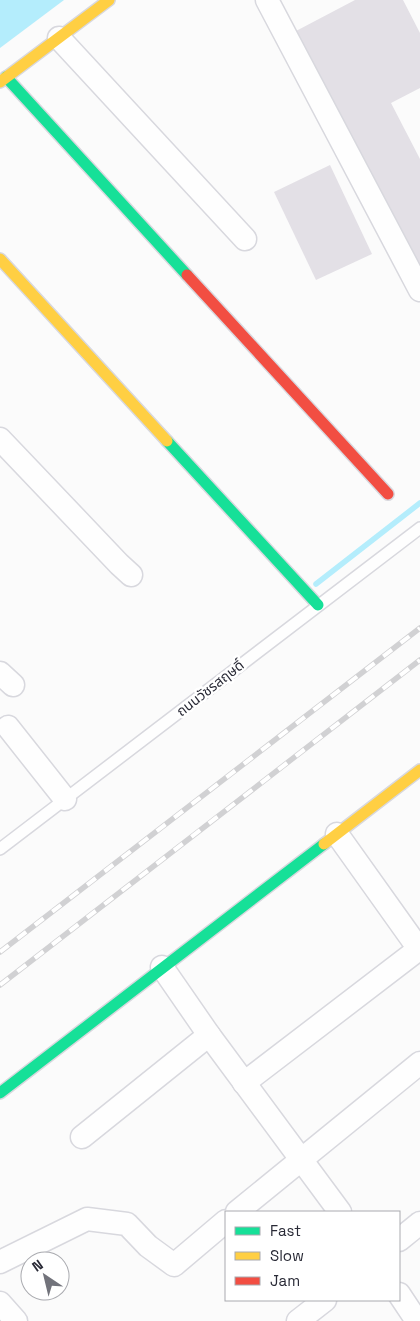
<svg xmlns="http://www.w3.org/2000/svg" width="420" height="1321" font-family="'Space Grotesk','Noto Sans Thai',sans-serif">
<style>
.water{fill:#b4edfc}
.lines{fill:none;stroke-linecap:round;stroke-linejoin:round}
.stream{stroke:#b4edfc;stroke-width:5.5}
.building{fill:#e3e0e6}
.lane-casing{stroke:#d8d8de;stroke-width:14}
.street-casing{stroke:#d8d8de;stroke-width:25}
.fast-casing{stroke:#d8d8de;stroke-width:14}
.slow-casing{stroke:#d8d8de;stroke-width:14}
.jam-casing{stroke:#d8d8de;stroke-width:14}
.lane{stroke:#fefefe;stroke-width:11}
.street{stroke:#fefefe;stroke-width:22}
.fast{stroke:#16e098;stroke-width:11}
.slow{stroke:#ffcf43;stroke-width:11}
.jam{stroke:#f24e42;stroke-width:11}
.rail-casing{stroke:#d1d1d3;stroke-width:5.5}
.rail{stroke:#fff;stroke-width:4;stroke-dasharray:11;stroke-linecap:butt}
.labels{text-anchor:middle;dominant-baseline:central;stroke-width:5;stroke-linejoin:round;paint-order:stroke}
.street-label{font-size:14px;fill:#292a36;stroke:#fff}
</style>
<rect width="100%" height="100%" fill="#fbfbfb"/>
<!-- water -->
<path class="water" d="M0,0H64L0,48Z"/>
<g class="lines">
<!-- stream -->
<path class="stream" d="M316,584L420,503"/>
</g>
<!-- building -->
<g class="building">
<path d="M355,0H403L420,33V88L391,103L420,159V267L296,31Z"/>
<path d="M330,165L372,254L316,280L274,192Z"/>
</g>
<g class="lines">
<defs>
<path id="lane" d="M0,849L420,528"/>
<g id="street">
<path d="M267,0L420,290"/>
<path d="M59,38L245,239"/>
<path d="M0,439L119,564L131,575"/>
<path d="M0,673L13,685"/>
<path d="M8,727L65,799"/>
<path d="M162,967L209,1035L340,1212"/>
<path d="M244,1083L419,949L337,834"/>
<path d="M82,1137L209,1035"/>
<path d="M237,1212L420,1063"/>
<path d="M399,1240L420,1223"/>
<path d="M0,1262L87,1219L127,1224L148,1246L174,1265L226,1221"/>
<path d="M399,1294L417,1321"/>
<path d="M0,1303L16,1321"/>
<path d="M298,1321L325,1300"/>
</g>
<g id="fast">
<path d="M6,77L187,275"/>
<path d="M167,441L318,605"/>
<path d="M0,1093L324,844"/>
</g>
<g id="slow">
<path d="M0,82L109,0"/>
<path d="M0,259L167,441"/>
<path d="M324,844L420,770"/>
</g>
<path id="jam" d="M187,275L388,494"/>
</defs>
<!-- lane casing -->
<use href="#lane" class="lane-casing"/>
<!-- street casing -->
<use href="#street" class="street-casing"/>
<!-- fast casing -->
<use href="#fast" class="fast-casing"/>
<!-- slow casing -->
<use href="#slow" class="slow-casing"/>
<!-- jam casing -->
<use href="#jam" class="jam-casing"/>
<!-- lane -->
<use href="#lane" class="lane"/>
<!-- street -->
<use href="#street" class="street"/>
<!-- fast -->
<use href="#fast" class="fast"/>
<!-- slow -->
<use href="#slow" class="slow"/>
<!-- jam -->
<use href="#jam" class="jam"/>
<defs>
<g id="rail">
<path d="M0,952L420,628"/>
<path d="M0,985L420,660"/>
</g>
</defs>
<!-- rail casing -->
<use href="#rail" class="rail-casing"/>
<!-- rail -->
<use href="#rail" class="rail"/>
</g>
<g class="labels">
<!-- street labels -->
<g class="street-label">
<text transform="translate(210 688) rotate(-38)">ถนนวัชรสฤษดิ์</text>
</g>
</g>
<!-- legend -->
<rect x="225" y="1211" width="175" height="90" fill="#ffffff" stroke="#a9aaaf"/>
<rect x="235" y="1227" width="25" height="8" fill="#16e098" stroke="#a9aaaf"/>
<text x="270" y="1236" font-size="15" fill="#292a36">Fast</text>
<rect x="235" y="1252" width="25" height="8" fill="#ffcf43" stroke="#a9aaaf"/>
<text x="270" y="1261" font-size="15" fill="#292a36">Slow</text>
<rect x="235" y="1277" width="25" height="8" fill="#f24e42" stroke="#a9aaaf"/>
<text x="270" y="1286" font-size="15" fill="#292a36">Jam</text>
<!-- north arrow -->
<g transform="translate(45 1276) rotate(325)"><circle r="24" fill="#ffffff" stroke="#a9aaaf"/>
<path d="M0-4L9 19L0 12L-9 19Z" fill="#72737b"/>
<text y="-8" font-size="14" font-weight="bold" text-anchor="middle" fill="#292a36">N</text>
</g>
</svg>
